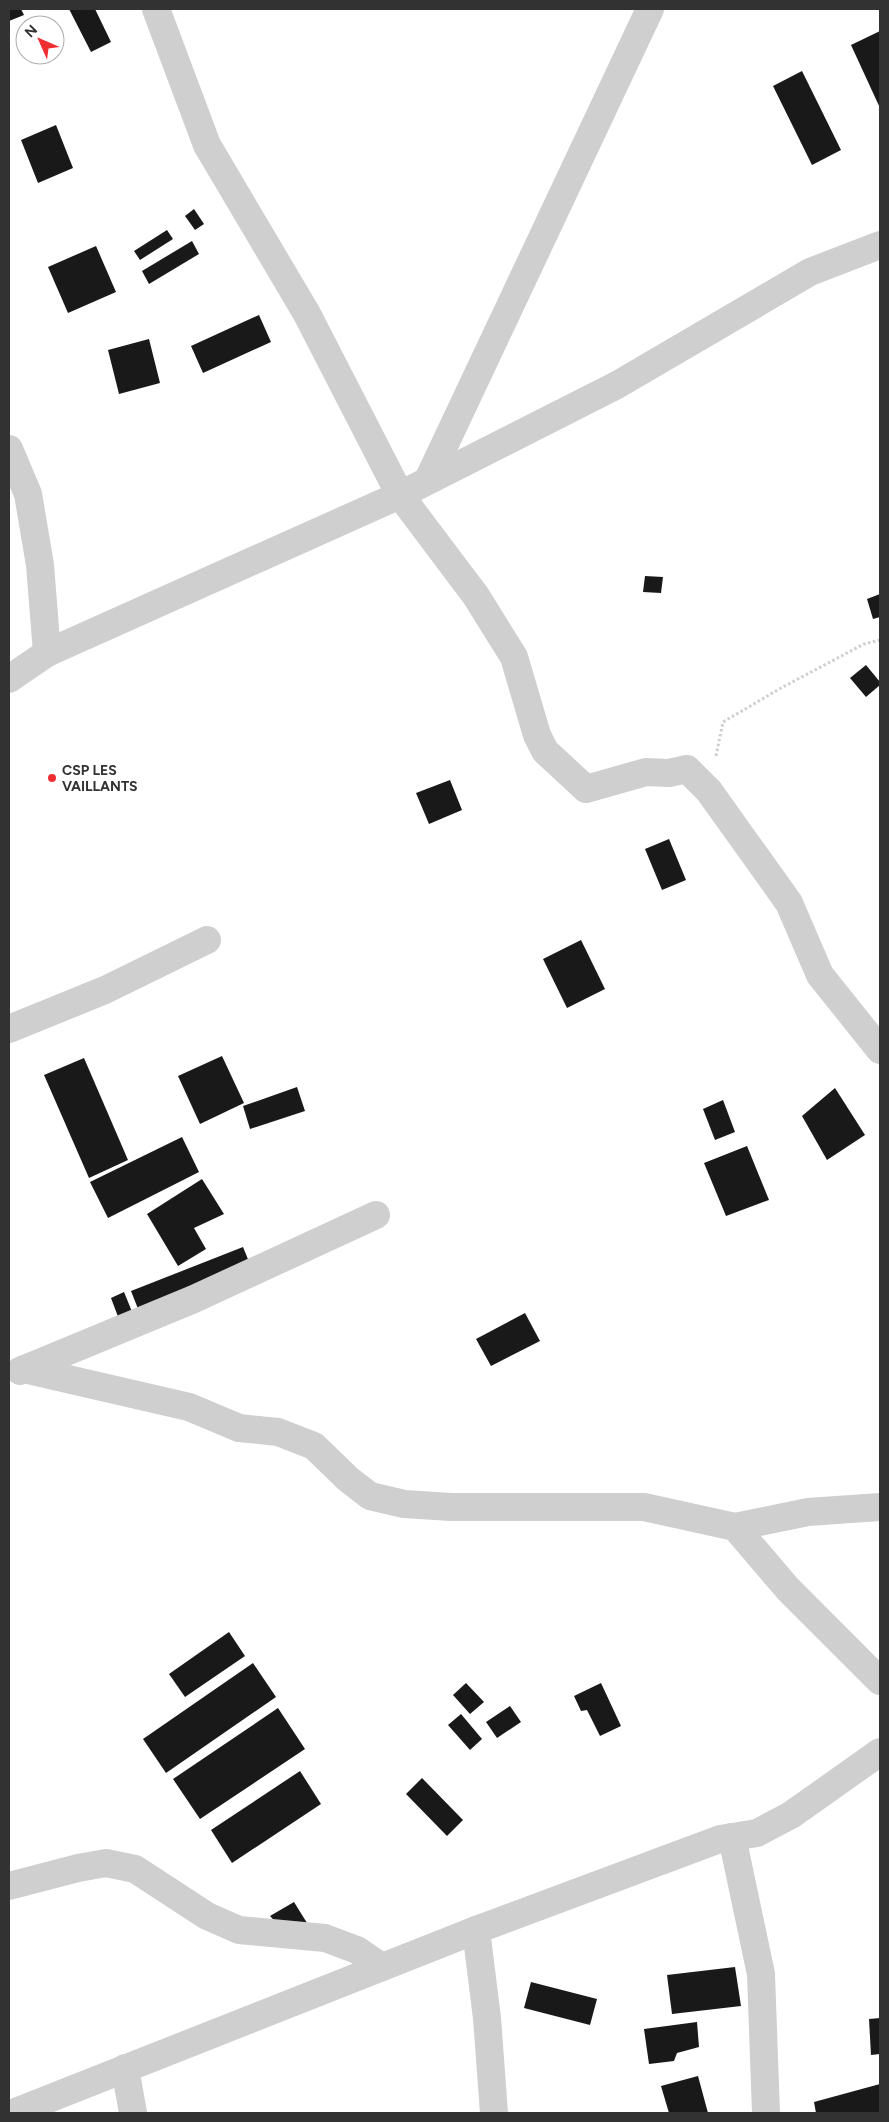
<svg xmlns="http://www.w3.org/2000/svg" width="889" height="2122" font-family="Figtree,sans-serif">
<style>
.building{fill:#191919}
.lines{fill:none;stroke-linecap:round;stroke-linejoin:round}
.path{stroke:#cfcfcf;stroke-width:3;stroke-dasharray:2.5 2.5;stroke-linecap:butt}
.minor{stroke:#cfcfcf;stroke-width:28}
.poi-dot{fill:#ef2e32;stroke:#fff;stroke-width:2}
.labels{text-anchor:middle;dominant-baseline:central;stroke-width:5;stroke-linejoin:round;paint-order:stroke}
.poi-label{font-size:14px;font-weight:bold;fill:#323232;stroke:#fff;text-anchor:start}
</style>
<rect width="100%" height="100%" fill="#fff"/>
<!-- building -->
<g class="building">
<path d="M9,9H21L24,15L9,21Z"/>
<path d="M69,9H95L111,42L91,52Z"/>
<path d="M880,31V108L851,45Z"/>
<path d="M802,71L841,150L812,165L773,86Z"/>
<path d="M56,125L73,168L38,183L21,140Z"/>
<path d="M194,209L204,224L195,230L185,216Z"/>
<path d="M167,230L173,239L140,260L134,251Z"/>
<path d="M192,241L199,254L149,284L142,271Z"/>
<path d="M96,246L116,292L68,313L48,267Z"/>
<path d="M259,315L271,342L203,373L191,346Z"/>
<path d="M149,339L160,383L119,394L108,350Z"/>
<path d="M645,576L663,577L661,593L643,592Z"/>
<path d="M880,594V617L873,619L867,599Z"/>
<path d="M866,665L880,682V685L866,697L850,678Z"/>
<path d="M450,780L462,810L429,824L416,793Z"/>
<path d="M669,839L686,880L662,890L645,849Z"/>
<path d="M581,940L605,989L567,1008L543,959Z"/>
<path d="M222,1056L244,1103L200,1124L178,1076Z"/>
<path d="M84,1058L128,1160L89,1178L44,1075Z"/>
<path d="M297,1087L305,1111L250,1129L243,1106Z"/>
<path d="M835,1088L865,1135L827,1160L802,1116Z"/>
<path d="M723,1100L735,1132L715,1140L703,1109Z"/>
<path d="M182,1137L199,1172L108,1218L90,1182Z"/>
<path d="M747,1146L769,1200L726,1216L704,1163Z"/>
<path d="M202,1179L224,1214L194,1228L206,1249L178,1266L147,1214Z"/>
<path d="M243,1247L256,1279L144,1324L131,1291Z"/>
<path d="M124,1292L137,1324L123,1330L111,1298Z"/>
<path d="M525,1313L540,1341L491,1366L476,1339Z"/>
<path d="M229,1632L245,1656L185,1697L169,1674Z"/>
<path d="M253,1663L276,1697L166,1773L143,1739Z"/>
<path d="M466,1683L484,1702L470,1714L453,1695Z"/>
<path d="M601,1683L621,1726L600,1736L587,1710L581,1711L574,1696Z"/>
<path d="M510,1706L521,1722L497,1738L486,1722Z"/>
<path d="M278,1708L305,1749L200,1819L173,1779Z"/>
<path d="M461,1714L482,1739L470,1750L448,1725Z"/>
<path d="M300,1771L321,1804L232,1863L211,1830Z"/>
<path d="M422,1778L463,1820L447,1836L406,1794Z"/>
<path d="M294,1902L312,1931L288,1935L270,1916Z"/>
<path d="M735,1967L741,2006L672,2014L667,1975Z"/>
<path d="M531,1982L597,1999L590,2025L524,2008Z"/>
<path d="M880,2018V2054L871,2055L869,2019Z"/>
<path d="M697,2022L699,2047L677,2053L674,2061L649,2064L644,2029Z"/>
<path d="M698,2076L708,2113H669L661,2086Z"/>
<path d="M880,2084V2113H816L814,2102Z"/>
</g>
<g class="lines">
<!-- path -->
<path class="path" d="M716,756L723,722L781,688L864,644L880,640"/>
<!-- minor -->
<g class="minor">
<path d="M156,9L207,145L307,314L400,495L476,596L514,657L537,735L545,751L586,789L646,772L669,773L687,769L709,791L789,903L820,975L880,1050"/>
<path d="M9,449L28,494L40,565L47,653"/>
<path d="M428,480L650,9"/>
<path d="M9,679L47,653L400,495L617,385L810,272L880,245"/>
<path d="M9,1029L105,990L207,940"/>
<path d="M24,1369L189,1407L239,1428L278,1432L314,1446L348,1479L370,1496L404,1504L451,1507H644L735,1527L808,1512L880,1507"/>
<path d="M20,1371L194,1299L376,1215"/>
<path d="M735,1527L788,1589L880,1681"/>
<path d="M732,1837L761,1974L766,2113"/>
<path d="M9,1886L78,1868L106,1863L135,1869L207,1916L239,1930L325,1938L357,1950L382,1967"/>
<path d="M476,1930L487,2018L494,2113"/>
<path d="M125,2068L133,2113"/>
<path d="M13,2113L476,1930L720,1839L757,1833L791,1815L880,1752"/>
</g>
</g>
<!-- markers -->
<circle class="poi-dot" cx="52" cy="778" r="5"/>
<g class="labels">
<!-- poi labels -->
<g class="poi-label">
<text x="62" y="770">CSP LES<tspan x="62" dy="16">VAILLANTS</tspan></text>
</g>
</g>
<!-- border -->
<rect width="889" height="2122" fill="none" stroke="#323232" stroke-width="20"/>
<!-- north arrow -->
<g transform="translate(40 40) rotate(315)"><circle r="24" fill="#ffffff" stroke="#adadad"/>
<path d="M0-4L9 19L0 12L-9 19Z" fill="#ef2e32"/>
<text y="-8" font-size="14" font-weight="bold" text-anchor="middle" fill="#323232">N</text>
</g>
</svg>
